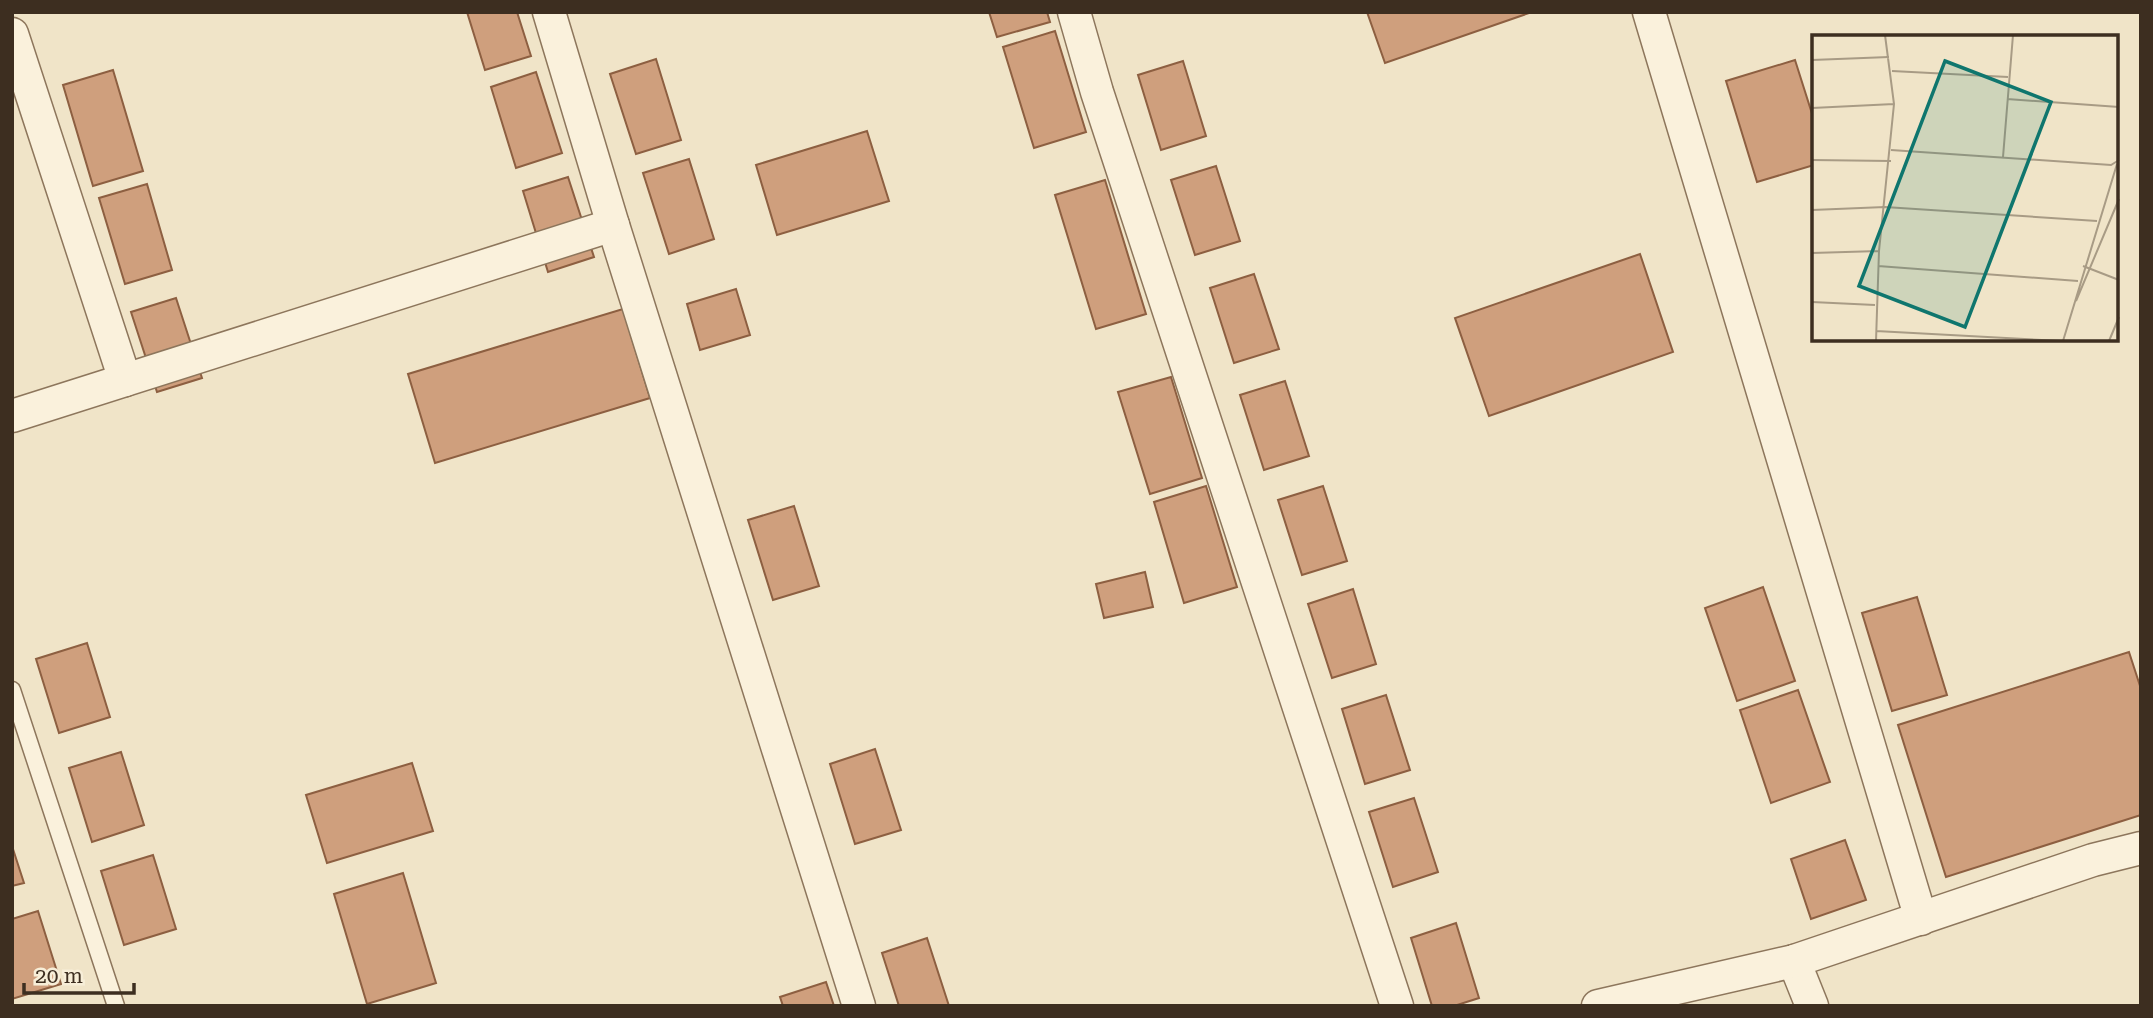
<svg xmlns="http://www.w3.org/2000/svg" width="2153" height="1018" font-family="'Roboto Serif',serif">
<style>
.building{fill:#cf9f7d;stroke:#8d5f41;stroke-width:2}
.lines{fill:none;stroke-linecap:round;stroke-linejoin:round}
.service-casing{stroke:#8d765c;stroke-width:19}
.minor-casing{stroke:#8d765c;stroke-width:35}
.service{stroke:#faf1dc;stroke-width:16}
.minor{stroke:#faf1dc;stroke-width:32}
.inset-road{fill:none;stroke:#a89b85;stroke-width:2}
.view{fill:#0f766e;fill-opacity:0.15;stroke:#0f766e;stroke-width:3.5}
.inset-edge{fill:none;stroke:#3d2e20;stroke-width:3.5}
</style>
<rect width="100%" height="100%" fill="#f0e4c8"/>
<!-- building -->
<g class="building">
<path d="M467,12H517L531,56L485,70Z"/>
<path d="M989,12H1047L1050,22L997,37Z"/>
<path d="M1367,12H1532L1385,63Z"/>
<path d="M1055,31L1086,132L1034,148L1003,47Z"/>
<path d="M656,59L681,140L636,154L610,74Z"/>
<path d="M1795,60L1814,120V165L1757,182L1726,81Z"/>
<path d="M1183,61L1206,136L1161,150L1138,75Z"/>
<path d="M113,70L143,171L93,186L63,85Z"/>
<path d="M536,72L562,153L516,168L491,87Z"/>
<path d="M867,131L889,201L777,235L756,165Z"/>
<path d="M689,159L714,239L669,254L643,173Z"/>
<path d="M1216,166L1240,241L1195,255L1171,180Z"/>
<path d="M568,177L594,257L548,272L523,191Z"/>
<path d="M1105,180L1146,314L1096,329L1055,195Z"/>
<path d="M147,184L172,270L125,284L99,198Z"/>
<path d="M1640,254L1673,352L1489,416L1455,318Z"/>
<path d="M1254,274L1279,349L1234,363L1210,288Z"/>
<path d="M736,289L750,335L700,350L687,304Z"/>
<path d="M176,298L202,378L157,392L131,312Z"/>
<path d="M623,309L650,398L435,463L408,374Z"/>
<path d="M1171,377L1202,478L1150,494L1118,392Z"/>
<path d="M1285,381L1309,456L1264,470L1240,395Z"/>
<path d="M1206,486L1237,587L1184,603L1154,502Z"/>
<path d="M1323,486L1347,561L1302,575L1278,500Z"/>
<path d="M794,506L819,586L773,600L748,520Z"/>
<path d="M1145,572L1153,607L1104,618L1096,584Z"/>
<path d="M1763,587L1795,681L1737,701L1705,608Z"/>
<path d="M1353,589L1376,664L1332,678L1308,604Z"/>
<path d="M1917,597L1947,695L1892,711L1862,613Z"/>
<path d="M87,643L110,717L59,733L36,659Z"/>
<path d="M2129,652L2141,689V815L1946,877L1898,725Z"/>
<path d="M1798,690L1830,782L1771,803L1740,710Z"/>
<path d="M1386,695L1410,770L1365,784L1342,709Z"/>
<path d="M875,749L901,830L855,844L830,764Z"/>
<path d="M121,752L144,825L92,842L69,768Z"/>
<path d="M412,763L433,831L327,863L306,795Z"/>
<path d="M1414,798L1438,872L1393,887L1369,812Z"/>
<path d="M1845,840L1866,900L1811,919L1791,859Z"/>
<path d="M12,846L24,883L12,886Z"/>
<path d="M153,855L176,929L124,945L101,871Z"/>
<path d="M403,873L436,983L367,1004L334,894Z"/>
<path d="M38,911L61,984L12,999V919Z"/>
<path d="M1456,923L1479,998L1454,1006H1432L1411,938Z"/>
<path d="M927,938L949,1006H899L882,953Z"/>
<path d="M826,982L834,1006H783L780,997Z"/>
</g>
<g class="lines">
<defs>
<path id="service" d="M12,690L116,1006"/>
<g id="minor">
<path d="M549,12L613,225L859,1006"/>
<path d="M1074,12L1097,92L1397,1006"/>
<path d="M1649,12L1921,919"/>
<path d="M12,34L125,380"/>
<path d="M12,416L613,225"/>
<path d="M1794,961L1812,1006"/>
<path d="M1598,1006L1794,961L2093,860L2141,848"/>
</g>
</defs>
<!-- service casing -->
<use href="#service" class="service-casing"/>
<!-- minor casing -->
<use href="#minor" class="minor-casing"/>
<!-- service -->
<use href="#service" class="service"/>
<!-- minor -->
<use href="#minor" class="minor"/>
</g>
<!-- overview -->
<g transform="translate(1812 35)">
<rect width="306" height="306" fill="#f0e4c8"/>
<path class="inset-road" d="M0,25L77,22M80,36L196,42M195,64L307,72M0,73L82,69M79,115L299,130L307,125M191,122L201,0M0,125L79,126M0,175L73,172L285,186M0,218L67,216M66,231L266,246M271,231L307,245M264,266L307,164M0,267L63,270M64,296L249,306M64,306L67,216L82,69L73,0M251,306L305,129M297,306L307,282"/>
<path class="view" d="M133,26L239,67L153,292L47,251Z"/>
<rect width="306" height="306" class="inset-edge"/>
</g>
<!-- border -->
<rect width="2153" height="1018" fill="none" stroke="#3d2e20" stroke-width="28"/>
<!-- scale -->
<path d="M24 983v10h110v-10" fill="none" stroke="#3d2e20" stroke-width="3.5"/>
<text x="35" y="983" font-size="21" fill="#3d2e20" stroke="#f7eed8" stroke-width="5" paint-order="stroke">20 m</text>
</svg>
